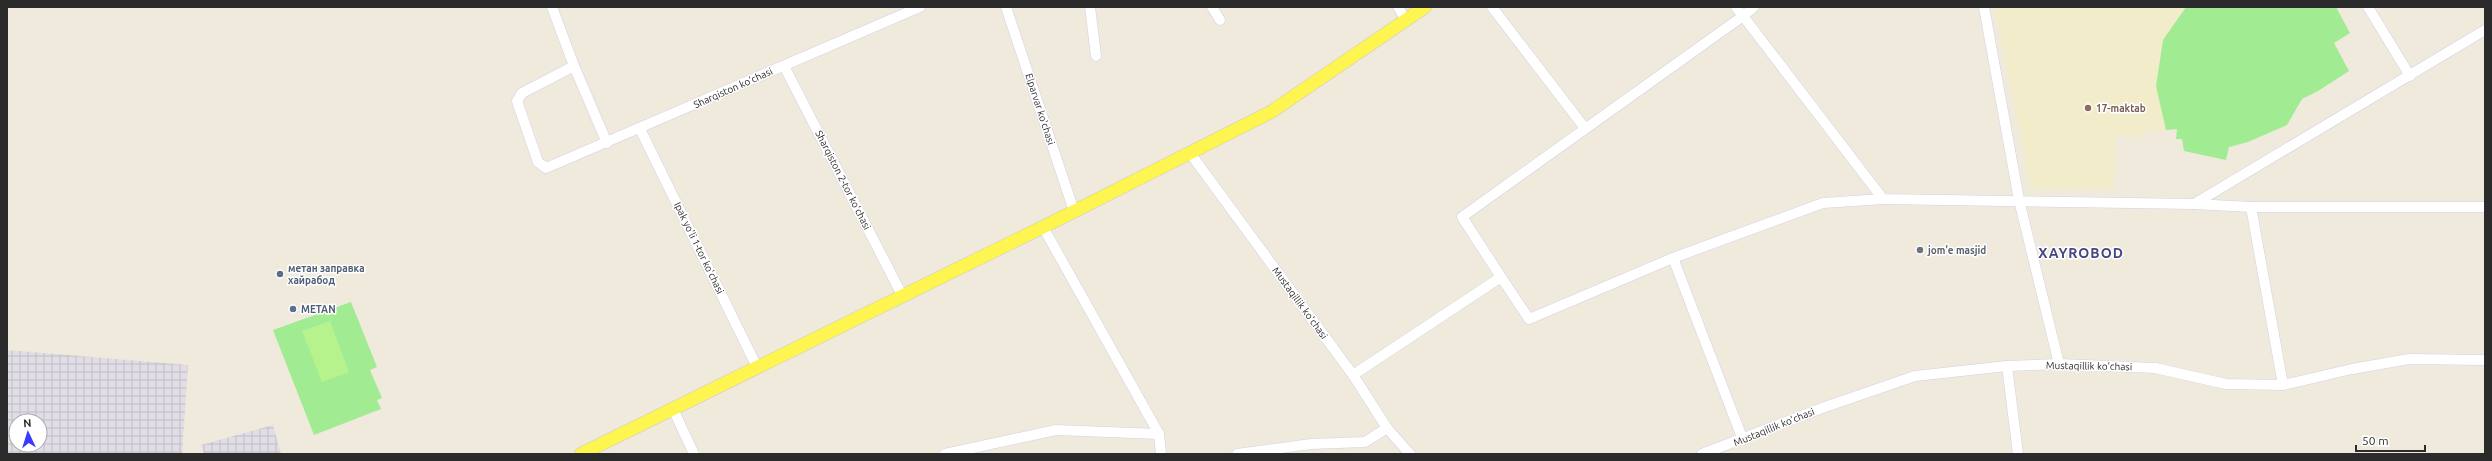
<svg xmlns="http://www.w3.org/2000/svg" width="2492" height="461" font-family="Ubuntu,sans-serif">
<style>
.industrial{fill:url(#industrial-grid);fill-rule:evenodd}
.education{fill:#f2ecca}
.grass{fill:#a1eb93}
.pitch{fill:#b6f38d}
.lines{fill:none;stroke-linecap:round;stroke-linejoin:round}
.minor-casing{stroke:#d1d1e5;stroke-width:11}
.major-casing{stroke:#ccc;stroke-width:14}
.minor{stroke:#fff;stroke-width:10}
.major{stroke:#fff550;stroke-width:13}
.education-dot{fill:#8d6e63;stroke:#fff;stroke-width:1.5}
.worship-dot{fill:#6b7280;stroke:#fff;stroke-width:1.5}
.service-dot{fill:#5c6f8a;stroke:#fff;stroke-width:1.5}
.labels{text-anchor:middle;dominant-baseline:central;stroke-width:3;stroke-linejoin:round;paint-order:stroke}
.street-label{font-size:10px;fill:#2b2b2b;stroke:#fff}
.education-label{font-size:10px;font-weight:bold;fill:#785e54;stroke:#fff;text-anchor:start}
.worship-label{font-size:10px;font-weight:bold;fill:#5b616d;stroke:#fff;text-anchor:start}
.service-label{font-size:10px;font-weight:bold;fill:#4e5e75;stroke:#fff;text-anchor:start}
.district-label{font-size:14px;font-weight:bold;letter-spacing:1px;fill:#464681;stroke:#fff}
</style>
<defs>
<pattern id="industrial-grid" width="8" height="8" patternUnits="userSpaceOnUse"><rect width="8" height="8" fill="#e1dde6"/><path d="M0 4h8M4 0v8" fill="none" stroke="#c1bec5"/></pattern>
</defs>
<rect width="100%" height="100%" fill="#efeadc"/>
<!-- industrial -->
<g class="industrial">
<path d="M7,350L188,365L182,454H7ZM16,421H40V445H16Z"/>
<path d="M273,425L281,454H204L201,445Z"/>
</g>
<!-- education -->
<path class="education" d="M1994,7H2186L2163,40L2156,86L2166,130L2143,133L2142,137L2116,136L2114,190L2031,188Z"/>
<!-- grass -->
<g class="grass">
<path d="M2186,7H2336L2350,33L2334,43L2349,71L2318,91L2302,99L2287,125L2248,142L2229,147L2226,160L2184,151L2182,139H2176L2177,129L2166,130L2156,86L2163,40Z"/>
<path d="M351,302L377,367L370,370L382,398L377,400L381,409L314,435L273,330Z"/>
</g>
<!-- pitch -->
<path class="pitch" d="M330,321L349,372L322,382L302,331Z"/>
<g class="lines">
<defs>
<g id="minor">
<path d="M552,7L574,66L522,93L517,101L538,162L546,168L920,7"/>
<path d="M1006,7L1074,211"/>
<path d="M1090,7L1096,56"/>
<path d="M1212,7L1220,20"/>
<path d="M1398,7L1406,20"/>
<path d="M1492,7L1584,127"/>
<path d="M1754,7L1743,16L1883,199L2194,204L2251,207H2485"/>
<path d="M1984,7L2019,200L2059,364"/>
<path d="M2368,7L2410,76"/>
<path d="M574,66L607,143"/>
<path d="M784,66L902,295"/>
<path d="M640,129L757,367"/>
<path d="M1190,153L1353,375L1387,428L1410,454"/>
<path d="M2194,204L2485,30"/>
<path d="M2251,207L2283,385"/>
<path d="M1043,227L1159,434L1161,454"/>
<path d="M1673,258L1743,440"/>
<path d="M1501,277L1529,319L1673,258L1823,203L1883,199"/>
<path d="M2007,366L2018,454"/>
<path d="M1353,375L1501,277L1462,217L1743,16L1736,7"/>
<path d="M673,409L694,454"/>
<path d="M945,454L1056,430L1159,434"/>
<path d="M1237,454L1311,444L1365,442L1387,428"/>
<path d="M1702,454L1822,408L1915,376L2007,366L2059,364L2155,368L2226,384L2283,385L2352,369L2409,359L2485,360"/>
</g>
<path id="major" d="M581,454L1043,227L1271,112L1425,7"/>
</defs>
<!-- minor casing -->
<use href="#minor" class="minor-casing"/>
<!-- major casing -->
<use href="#major" class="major-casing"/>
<!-- minor -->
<use href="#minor" class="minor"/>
<!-- major -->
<use href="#major" class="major"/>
</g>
<!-- markers -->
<circle class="education-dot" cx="2088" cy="108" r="4"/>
<circle class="worship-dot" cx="1920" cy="250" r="4"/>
<g class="service-dot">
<circle cx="280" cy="274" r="4"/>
<circle cx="293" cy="309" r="4"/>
</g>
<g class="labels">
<!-- street labels -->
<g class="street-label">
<text transform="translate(733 88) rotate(-24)">Sharqiston ko'chasi</text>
<text transform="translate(1040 109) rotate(72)">Elparvar ko'chasi</text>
<text transform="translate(843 180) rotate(63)">Sharqiston 2-tor ko'chasi</text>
<text transform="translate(699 248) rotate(64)">Ipak yo'li 1-tor ko'chasi</text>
<text transform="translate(1300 303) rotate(54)">Mustaqillik ko'chasi</text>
<text transform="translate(2089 366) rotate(1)">Mustaqillik ko'chasi</text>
<text transform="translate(1774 427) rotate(-22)">Mustaqillik ko'chasi</text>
</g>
<!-- education labels -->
<g class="education-label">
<text x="2096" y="108">17-maktab</text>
</g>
<!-- worship labels -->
<g class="worship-label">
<text x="1928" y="250">jom'e masjid</text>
</g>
<!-- service labels -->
<g class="service-label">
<text x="288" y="268">метан заправка<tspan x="288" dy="12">хайрабод</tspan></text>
<text x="301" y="309">METAN</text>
</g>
<!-- district labels -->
<g class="district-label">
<text x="2081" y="253">XAYROBOD</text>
</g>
</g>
<!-- border -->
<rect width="2492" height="461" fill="none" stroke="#2b2b2b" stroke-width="16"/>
<!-- north arrow -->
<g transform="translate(28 433) rotate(356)"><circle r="19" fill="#ffffff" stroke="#aaaaaa"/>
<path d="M0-3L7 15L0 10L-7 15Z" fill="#383aff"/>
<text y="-6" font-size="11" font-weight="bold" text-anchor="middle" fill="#2b2b2b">N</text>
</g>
<!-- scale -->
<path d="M2356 445v6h69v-6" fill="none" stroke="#2b2b2b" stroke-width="2"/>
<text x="2362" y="445" font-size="12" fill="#2b2b2b" stroke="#ffffff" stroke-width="3" paint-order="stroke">50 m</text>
</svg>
